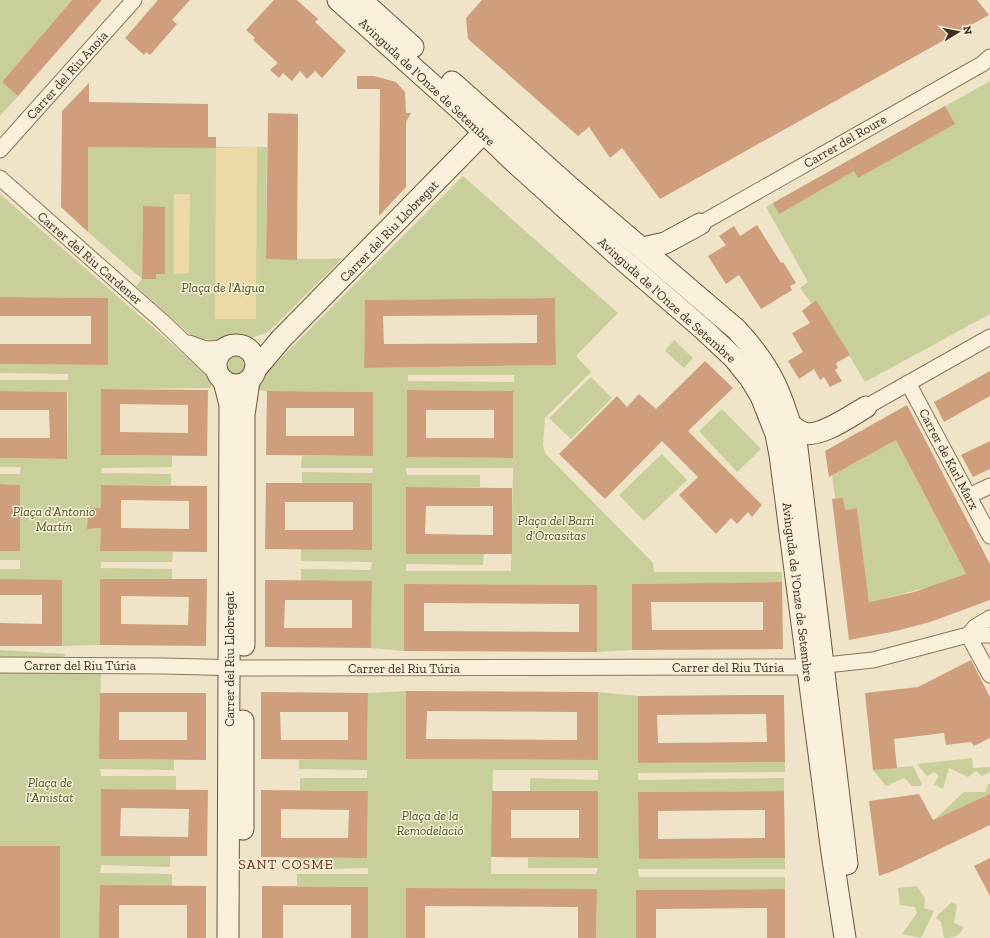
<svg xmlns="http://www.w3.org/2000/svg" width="990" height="938" font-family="'Zilla Slab',serif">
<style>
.green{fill:#c9cf9b;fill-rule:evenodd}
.sand{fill:#ecd9a5}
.building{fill:#cf9f7d;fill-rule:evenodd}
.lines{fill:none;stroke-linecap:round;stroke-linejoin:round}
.street-casing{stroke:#8d765c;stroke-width:17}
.secondary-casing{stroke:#6f573f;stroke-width:23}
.street{stroke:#faf1dc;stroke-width:15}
.secondary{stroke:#faf1dc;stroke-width:21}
.labels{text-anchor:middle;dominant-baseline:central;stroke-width:3;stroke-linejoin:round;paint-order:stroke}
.street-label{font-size:13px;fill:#3d2e20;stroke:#f7eed8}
.park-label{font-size:13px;font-style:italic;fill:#4d5a26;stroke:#f7eed8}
.neighbourhood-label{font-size:14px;letter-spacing:1px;fill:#6b2e1e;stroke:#f7eed8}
</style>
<rect width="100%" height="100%" fill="#f0e4c8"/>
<!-- green -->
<g class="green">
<path d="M0,0H72L2,82L18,96L0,116Z"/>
<path d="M990,81V314L865,382L816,300L811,303L800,288L808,282L766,207Z"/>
<path d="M88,147H267L266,259H327L343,258L269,331C254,341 216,342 197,338L189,334L136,286L142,279L88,232ZM143,207H165V274H156V279H142Z"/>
<path d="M463,176L618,313L576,356L591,372L545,418L543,445L545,453L653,563L654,572H782V582L632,584V650L597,652V585L405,584L404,651L371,648L372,581H301V569L371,570L372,562L301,561V549L372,550V483H302V472L372,473L373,468H301L302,456H373V392L267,391L253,390V386ZM555,298L556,365L364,368L365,300ZM408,375H514V382L408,381ZM407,390L513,391V458L407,457ZM406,468H513L511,571H406V564L483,565L484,554L406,553V487H480V475H407Z"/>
<path d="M0,194L211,378V388L102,389L101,455L172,456V467L102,468L101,473L171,474V485H101V508H88L87,529L101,528V551L173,552L172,562H101V568L172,569V579H100V645L62,646V581L0,580V569H20V560H0V551H20V485L0,484V474H20L21,467H0V458L67,459L68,392L0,391V380H68V374L0,373V364L108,365V298L0,297Z"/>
<path d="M674,340L693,358L684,368L665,351Z"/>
<circle cx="236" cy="365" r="10"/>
<path d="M591,377L612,398L571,439L549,418Z"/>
<path d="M722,409L761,449L737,472L699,431Z"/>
<path d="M896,440L970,582L934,586L869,602L857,508L837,511L832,475Z"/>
<path d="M662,454L687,480L644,521L619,495Z"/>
<path d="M0,650L66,654L58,662L0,660Z"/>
<path d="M0,673H101L99,759L174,760V770L100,769L101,776H176V790L101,789V856H170V867L101,865L100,873L172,874V886H100V938H60L0,846Z"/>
<path d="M406,691V759L598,760V692L638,696V763L785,762V772L638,773V780L784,778V791L639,792V859L785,858V869H638L639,877H785V889L636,890V938H596L597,890L406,888V938H368V887L297,886V874H368V868L297,870V857H367L368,791L300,790V778H367V770L299,769V760H367L368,693ZM493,770H598V780L530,778V791H598V858H528V868H598L596,874H491Z"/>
<path d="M972,758L973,768L990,767V772L982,776L976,771L968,777L949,768L943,789L934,784L939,776L934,772L927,776L917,764Z"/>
<path d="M913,766L922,784L920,786H912L904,778L886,786L873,770Z"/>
<path d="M988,784H990V794L935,819L964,792H985Z"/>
<path d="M917,886L925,899L924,908L934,911L921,938L902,934L917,913L915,907L900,905L898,888Z"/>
<path d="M952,902L957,905L954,923L964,927C960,936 953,938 944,938L941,922L936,918L939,914Z"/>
</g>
<!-- sand -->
<g class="sand">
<path d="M257,147L256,319H215L216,148Z"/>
<path d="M174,194H190L189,273L174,274Z"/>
</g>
<!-- building -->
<g class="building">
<path d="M72,0H102L18,96L2,82Z"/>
<path d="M158,0H190L172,20L177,24L150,55L146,52L144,55L125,38Z"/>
<path d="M274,0H297L318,19L315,22L346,51L322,78L315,71L307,79L300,71L292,81L283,73L279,78L270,70L278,63L253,40L255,38L246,30Z"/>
<path d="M482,0H977L989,15L660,199L622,148L610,158L589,127L578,136L468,39L466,18Z"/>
<path d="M357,76H374L396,82L405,92L406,113H411L406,122V187L379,216L380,89H357Z"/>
<path d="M89,83V102L208,104V137H216V148L88,147V232L61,207L62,111Z"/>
<path d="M945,106L955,124L858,178L854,171L779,214L773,203Z"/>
<path d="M268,113L298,114L297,260L266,259Z"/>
<path d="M143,206L165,207V274H156V279H142Z"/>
<path d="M757,225L781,263L783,262L796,283L790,286L792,290L761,309L739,275L726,284L708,256L726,245L719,236L734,226L740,236Z"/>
<path d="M0,297L108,298V365L0,364V344H91V316H0Z"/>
<path d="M555,298L556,365L364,368L365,300ZM537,315V343L384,344L383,316Z"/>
<path d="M816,300L850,355L836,363L838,368L835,370L842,381L830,387L824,377L820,380L814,369L799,379L788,361L803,352L792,333L810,323L802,311Z"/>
<path d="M705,361L733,388L688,431L762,505L752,517L748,512L737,524L731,518L716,534L679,495L698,477L662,441L605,499L559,454L617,396L627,407L639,394L656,409Z"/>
<path d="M990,371V396L944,422L934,402Z"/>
<path d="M101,389L208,390L207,456L101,455ZM120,404L188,405V433L120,432Z"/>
<path d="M407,390L513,391V458L407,457ZM426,410H494V438H426Z"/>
<path d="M0,391L67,392V459L0,458V438H50L49,410H0Z"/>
<path d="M267,391L373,392V456L266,455ZM286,408H354V436H286Z"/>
<path d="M907,405L990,564V600L930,622L896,631L849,640L832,499L843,498L845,510L857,508L869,602L914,592L966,574L896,440L829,477L825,451Z"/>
<path d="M990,441V469L973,477L961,455Z"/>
<path d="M266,483H372V550L265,549ZM285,502H353V530H285Z"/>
<path d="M0,484L20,485V551H0Z"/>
<path d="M101,485L207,486V552L100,551L101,528L87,529L88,508H101ZM121,500L189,501V529L121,528Z"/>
<path d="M406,487L512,488V554H406ZM426,506H493V535L425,534Z"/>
<path d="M0,579L62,580V646H0V623L42,624V595H0Z"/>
<path d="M100,579H207L206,646L100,645ZM121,596L189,597L188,625L121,624Z"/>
<path d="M265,580L372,581L371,648L265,647ZM285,600H352V628H284Z"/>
<path d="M782,582L783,649L632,650V584ZM651,602H763V630H652Z"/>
<path d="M404,584L597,585V652L404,651ZM424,603L579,604V632L424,631Z"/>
<path d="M971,660L990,697V738L974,746L971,742L946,745L944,733L894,739L897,768L873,770L865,693L918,687Z"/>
<path d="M406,691L598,692V760L406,759ZM427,711L577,712V740L426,739Z"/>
<path d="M261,692L368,693L367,760L261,759ZM280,712H348V740H281Z"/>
<path d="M100,693H206V760L99,759ZM119,712H187V740H119Z"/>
<path d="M744,695H784L785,762L638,763V696ZM766,714L767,742L658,743L657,715Z"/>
<path d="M101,789L208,790L207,856H101ZM121,808L189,809L188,837L120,836Z"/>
<path d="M261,790L368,791L367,858L261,857ZM281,809L349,810L348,838H281Z"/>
<path d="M492,791H598V858L491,857ZM511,810H579V838H511Z"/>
<path d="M784,791L785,858L639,859L638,792ZM765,810V838L658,839V811Z"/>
<path d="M919,794L933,820L990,794V825L898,869L879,876L869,801Z"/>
<rect x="0" y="846" width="60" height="92"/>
<path d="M990,858V896L974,866Z"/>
<path d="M100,885L206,886V938H187V905H119V938H99Z"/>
<path d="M262,886L368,887V938H351V905H283V938H262Z"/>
<path d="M406,888L597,889L596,938H578V907L425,906V938H406Z"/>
<path d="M785,889V938H767V908L656,909V938H636V890Z"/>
</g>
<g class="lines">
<defs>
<g id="street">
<path d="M0,150L134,0"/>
<path d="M0,178L163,322L219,376"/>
<path d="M700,224L982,64L990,57"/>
<path d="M189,343L206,349L226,348"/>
<path d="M908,383L990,536"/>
<path d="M866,407L990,337"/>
<path d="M969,496L990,486"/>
<path d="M968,635L990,675"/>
<path d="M968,635L975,627L990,618"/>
<path d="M0,665L163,666L244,668L807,667L873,660L968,635H990"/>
</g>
<g id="secondary">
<path d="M338,0L464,113L511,159L615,253L703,329L733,357L750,378L761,396L776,434L780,455L832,853L845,938"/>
<path d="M361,0L413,47"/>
<path d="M452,82L572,189L736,329C773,368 783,397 797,448L847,864"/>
<path d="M643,248L665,243L700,224"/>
<circle cx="236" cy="365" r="20"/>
<path d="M255,370L281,339L493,123"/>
<path d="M224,381L230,405L228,938"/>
<path d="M784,419C790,424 796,431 804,433C820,438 852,415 866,407"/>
<path d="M244,645V415L249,381"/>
<path d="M243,829V721"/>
</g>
</defs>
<!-- street casing -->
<use href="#street" class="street-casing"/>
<!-- secondary casing -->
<use href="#secondary" class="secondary-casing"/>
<!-- street -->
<use href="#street" class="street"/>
<!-- secondary -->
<use href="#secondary" class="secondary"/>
</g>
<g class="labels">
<!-- street labels -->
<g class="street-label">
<text transform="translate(67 75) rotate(-48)">Carrer del Riu Anoia</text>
<text transform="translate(427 82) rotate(43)">Avinguda de l'Onze de Setembre</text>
<text transform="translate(845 141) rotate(-30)">Carrer del Roure</text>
<text transform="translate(389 231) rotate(-46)">Carrer del Riu Llobregat</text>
<text transform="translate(90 258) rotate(41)">Carrer del Riu Cardener</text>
<text transform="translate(667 300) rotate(42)">Avinguda de l'Onze de Setembre</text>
<text transform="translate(949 459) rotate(62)">Carrer de Karl Marx</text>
<text transform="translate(798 592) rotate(83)">Avinguda de l'Onze de Setembre</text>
<text transform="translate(229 659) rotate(-90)">Carrer del Riu Llobregat</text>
<text x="80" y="665">Carrer del Riu Túria</text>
<text x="728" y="667">Carrer del Riu Túria</text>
<text x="404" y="668">Carrer del Riu Túria</text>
</g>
<!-- park labels -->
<g class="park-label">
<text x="223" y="287">Plaça de l'Aigua</text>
<text x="54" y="511">Plaça d'Antonio<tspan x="54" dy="15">Martín</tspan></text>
<text x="556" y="520">Plaça del Barri<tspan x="556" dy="15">d'Orcasitas</tspan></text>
<text x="50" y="782">Plaça de<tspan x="50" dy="15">l'Amistat</tspan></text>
<text x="430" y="815">Plaça de la<tspan x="430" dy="15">Remodelació</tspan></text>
</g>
<!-- neighbourhood labels -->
<g class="neighbourhood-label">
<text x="286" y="864">SANT COSME</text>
</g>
</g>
<!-- north arrow -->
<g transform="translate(958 32) rotate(80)" stroke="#f7eed8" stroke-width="3" paint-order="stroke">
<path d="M0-3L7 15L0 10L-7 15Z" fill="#3d2e20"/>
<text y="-6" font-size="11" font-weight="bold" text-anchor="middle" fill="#3d2e20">N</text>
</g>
</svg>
